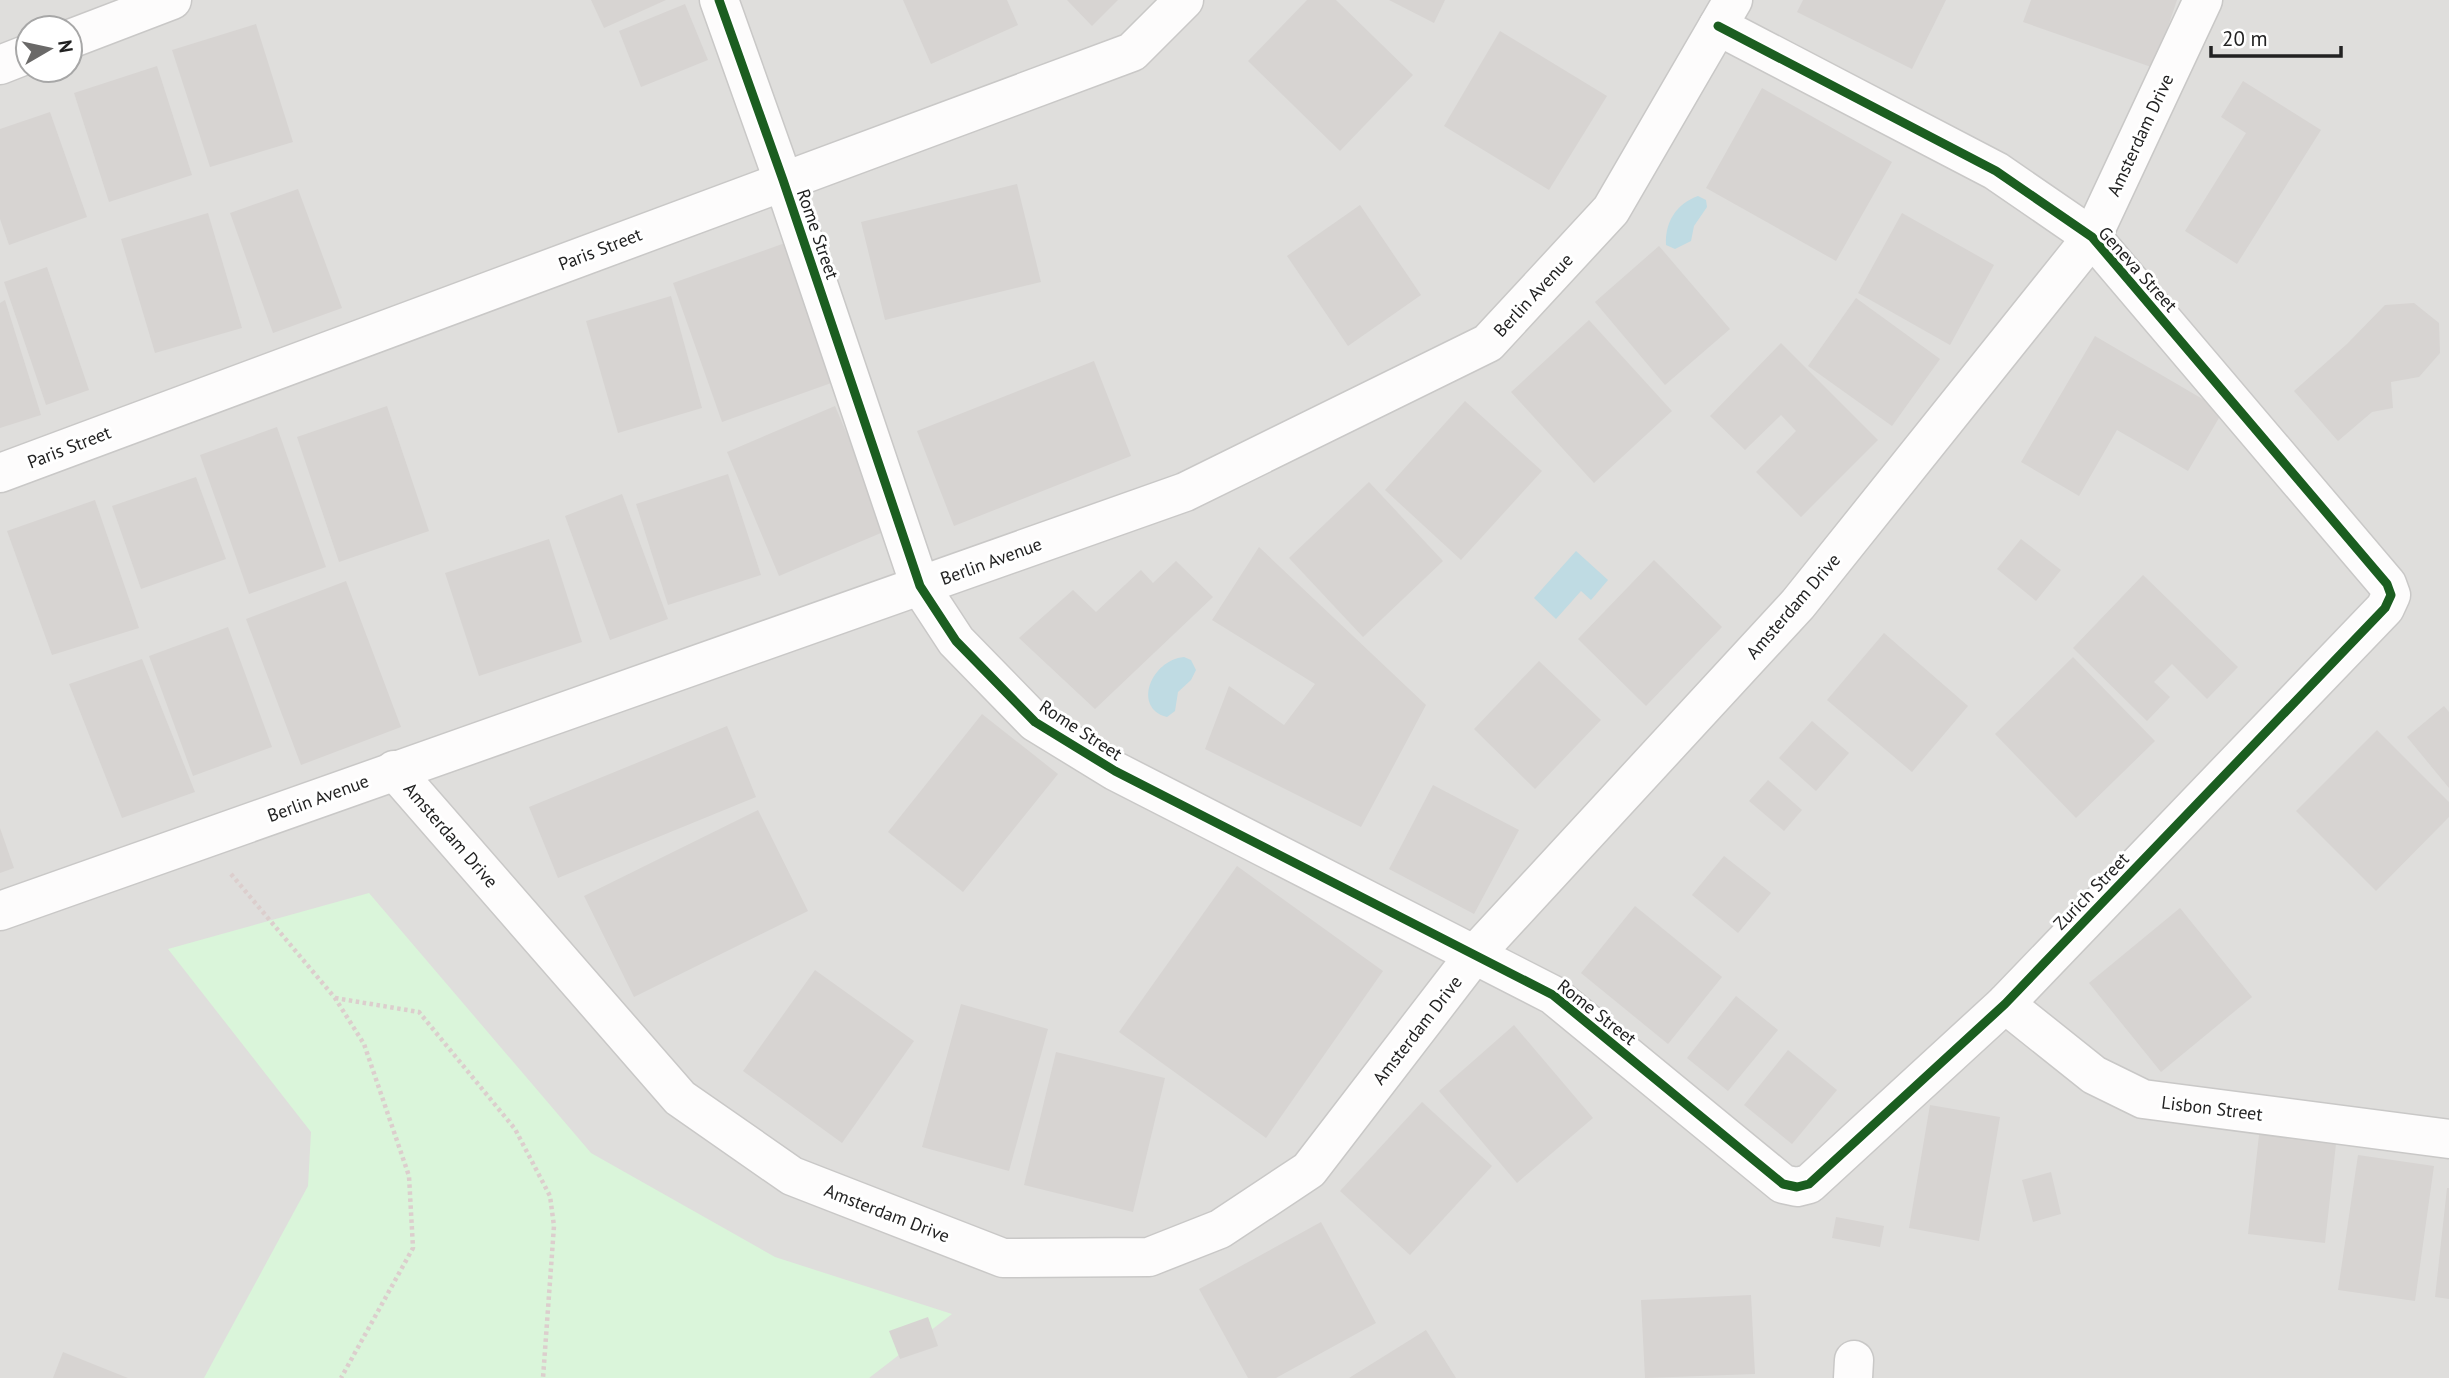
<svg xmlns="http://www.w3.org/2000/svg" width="2449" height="1378" font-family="'PT Sans',sans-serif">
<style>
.residential{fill:#dfdedc;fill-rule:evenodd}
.park{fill:#daf5da}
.water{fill:#bfdbe3}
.building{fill:#d7d4d2}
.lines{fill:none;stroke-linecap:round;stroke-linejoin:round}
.street-casing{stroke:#c9c8c7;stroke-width:41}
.path{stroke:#dccecd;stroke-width:4.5;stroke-dasharray:3.5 3.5;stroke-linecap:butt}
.street{stroke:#fdfcfc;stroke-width:38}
.cycleway-casing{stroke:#fff;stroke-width:13}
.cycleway{stroke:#1b5e20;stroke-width:9}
.labels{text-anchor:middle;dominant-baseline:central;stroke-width:6;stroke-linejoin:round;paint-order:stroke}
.street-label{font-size:18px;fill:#222;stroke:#fff}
</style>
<rect width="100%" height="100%" fill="#f0eeeb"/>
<!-- residential -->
<path class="residential" d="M0,0H2449V1378H0ZM28,28H70V70H28Z"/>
<!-- park -->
<path class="park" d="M369,893L591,1153L775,1257L952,1314L869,1378H204L308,1186L311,1132L168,949Z"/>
<!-- water -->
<g class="water">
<path d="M1698,196L1706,200L1707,207L1694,226L1691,241L1675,249L1666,245C1665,222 1676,204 1698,196Z"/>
<path d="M1576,551L1608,580L1591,600L1581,591L1556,619L1534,598Z"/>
<path d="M1184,657L1191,660L1196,670L1191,680L1178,692L1175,711L1167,717C1132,708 1151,660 1184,657Z"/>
</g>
<!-- building -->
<g class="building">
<path d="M591,0H666L604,28Z"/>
<path d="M903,0H1007L1018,25L931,64Z"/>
<path d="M1067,0H1118L1092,26Z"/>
<path d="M1307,0H1336L1413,75L1340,151L1248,61Z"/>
<path d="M1389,0H1445L1434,23Z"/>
<path d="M1803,0H1946L1912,69L1797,12Z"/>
<path d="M2031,0H2177L2154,68L2023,22Z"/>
<path d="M685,4L708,60L641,87L619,31Z"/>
<path d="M256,24L293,142L210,167L172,50Z"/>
<path d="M1500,31L1607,96L1549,190L1444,126Z"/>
<path d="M157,66L192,175L109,202L74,93Z"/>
<path d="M2243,81L2321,130L2237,264L2185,231L2246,133L2221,117Z"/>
<path d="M1762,88L1892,162L1836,261L1706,188Z"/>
<path d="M50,112L87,217L9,245L0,219V129Z"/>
<path d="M1017,184L1041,282L885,320L861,222Z"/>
<path d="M298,189L342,308L273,333L230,213Z"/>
<path d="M1360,205L1421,295L1348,346L1287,256Z"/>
<path d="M208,213L242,328L155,353L121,239Z"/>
<path d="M1902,213L1994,265L1950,345L1858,293Z"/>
<path d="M785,243L834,382L722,422L673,283Z"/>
<path d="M1659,246L1730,329L1665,385L1595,302Z"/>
<path d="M47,267L89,390L46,405L4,282Z"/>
<path d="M671,296L702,408L618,433L586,321Z"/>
<path d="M1856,298L1940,359L1892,426L1808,366Z"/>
<path d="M5,300L41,415L0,428V303Z"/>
<path d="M2414,303L2439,323L2440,353L2419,377L2391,382L2393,408L2372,412L2338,441L2294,391L2347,344L2385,305Z"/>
<path d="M1589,320L1672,411L1594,483L1511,392Z"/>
<path d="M2095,336L2223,411L2188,471L2117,430L2079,496L2021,462Z"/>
<path d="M1781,343L1878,440L1801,517L1756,472L1796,431L1781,415L1745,450L1710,416Z"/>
<path d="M1094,361L1131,456L954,526L917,431Z"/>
<path d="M1465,401L1542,471L1461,560L1385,490Z"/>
<path d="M387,406L429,531L339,562L297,437Z"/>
<path d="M835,406L888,530L779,576L727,452Z"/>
<path d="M277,427L326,567L249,594L200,455Z"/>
<path d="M728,474L761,575L668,605L636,504Z"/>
<path d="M196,477L226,559L141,589L112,506Z"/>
<path d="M1369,482L1443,561L1363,637L1289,558Z"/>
<path d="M622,494L668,619L610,640L565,516Z"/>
<path d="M95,500L139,628L52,655L7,531Z"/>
<path d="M549,539L582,642L479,676L445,573Z"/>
<path d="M2021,539L2061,570L2036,601L1997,569Z"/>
<path d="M1259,547L1426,705L1361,827L1205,749L1229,686L1284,725L1315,684L1212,620Z"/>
<path d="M1654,560L1722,627L1646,706L1578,639Z"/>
<path d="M1176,561L1213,597L1095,709L1019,638L1073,590L1096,612L1141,570L1153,583Z"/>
<path d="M2143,575L2238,667L2207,699L2172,664L2154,682L2170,697L2147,721L2073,648Z"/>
<path d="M346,581L401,727L301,765L246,619Z"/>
<path d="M228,627L272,747L193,776L149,656Z"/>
<path d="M1884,633L1968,706L1912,772L1827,700Z"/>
<path d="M2073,657L2155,741L2076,818L1995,734Z"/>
<path d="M142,659L195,792L122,818L69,684Z"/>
<path d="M1539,661L1601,720L1535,789L1474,729Z"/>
<path d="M2444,706L2449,712V788L2407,737Z"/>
<path d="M982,714L1058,774L963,892L888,832Z"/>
<path d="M1812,721L1849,753L1816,791L1779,758Z"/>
<path d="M727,726L756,797L558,878L529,807Z"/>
<path d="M2377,730L2449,802V817L2376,891L2296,811Z"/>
<path d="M1768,780L1802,810L1784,831L1749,801Z"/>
<path d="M1433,785L1519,830L1474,914L1389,869Z"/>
<path d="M758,810L808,911L634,997L584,896Z"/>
<path d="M0,828L14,868L0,873Z"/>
<path d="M1724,856L1771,893L1738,933L1692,895Z"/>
<path d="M1237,866L1383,971L1266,1138L1119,1032Z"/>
<path d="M1635,906L1722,977L1668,1044L1581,973Z"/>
<path d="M2180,908L2252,997L2161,1072L2089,983Z"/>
<path d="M815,970L914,1041L842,1143L743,1071Z"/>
<path d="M1736,996L1778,1030L1728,1091L1687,1058Z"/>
<path d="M961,1004L1048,1029L1009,1171L922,1147Z"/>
<path d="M1514,1025L1593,1118L1517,1183L1439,1091Z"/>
<path d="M1788,1050L1837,1090L1792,1144L1744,1105Z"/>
<path d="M1056,1052L1165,1078L1133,1212L1024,1185Z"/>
<path d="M1422,1102L1492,1166L1410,1255L1340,1191Z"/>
<path d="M1930,1105L2000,1117L1979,1241L1909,1228Z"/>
<path d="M2260,1126L2337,1135L2325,1243L2248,1234Z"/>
<path d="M2358,1155L2434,1166L2415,1301L2338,1290Z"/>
<path d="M2051,1172L2061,1214L2033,1222L2022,1180Z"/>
<path d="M2447,1188H2449V1299L2435,1297Z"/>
<path d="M1836,1217L1884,1226L1880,1247L1832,1238Z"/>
<path d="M1321,1222L1376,1323L1276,1378H1248L1199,1289Z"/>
<path d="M1751,1295L1755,1374L1645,1378L1641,1300Z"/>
<path d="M928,1317L938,1346L900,1359L889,1331Z"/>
<path d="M1426,1330L1456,1378H1349Z"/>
<path d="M63,1352L128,1378H53Z"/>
</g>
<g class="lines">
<defs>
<g id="street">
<path d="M719,0L783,180L920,586L956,641L1035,722L1115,771L1553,995L1783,1184L1797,1187L1809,1184L2005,1004L2385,608L2391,595L2387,584L2092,237L1996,171L1718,26"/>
<path d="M70,39L172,0"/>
<path d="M0,65L28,54"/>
<path d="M0,473L1132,52L1184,0"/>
<path d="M394,770L680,1098L792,1176L1003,1258L1149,1257L1220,1229L1309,1170L1475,954L1798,604L2092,237L2203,0"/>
<path d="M0,911L1185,492L1488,343L1611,210L1733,0"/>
<path d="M2005,1004L2094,1075L2143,1099L2449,1139"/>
<path d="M1853,1378L1854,1360"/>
</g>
</defs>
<!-- street casing -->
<use href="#street" class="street-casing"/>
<!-- path -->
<g class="path">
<path d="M231,874L335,998L364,1044L409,1176L413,1248L341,1378"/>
<path d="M335,998L419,1012L515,1129L550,1196L554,1226L543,1378"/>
</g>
<!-- street -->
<use href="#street" class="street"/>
<defs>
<path id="cycleway" d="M719,0L783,180L920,586L956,641L1035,722L1115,771L1553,995L1783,1184L1797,1187L1809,1184L2005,1004L2385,608L2391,595L2387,584L2092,237L1996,171L1718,26"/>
</defs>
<!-- cycleway casing -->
<use href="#cycleway" class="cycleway-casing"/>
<!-- cycleway -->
<use href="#cycleway" class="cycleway"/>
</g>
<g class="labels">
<!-- street labels -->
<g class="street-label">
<text transform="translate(2140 135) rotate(-65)">Amsterdam Drive</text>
<text transform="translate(818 234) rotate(71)">Rome Street</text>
<text transform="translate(600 249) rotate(-21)">Paris Street</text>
<text transform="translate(2138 269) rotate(48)">Geneva Street</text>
<text transform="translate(1533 295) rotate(-47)">Berlin Avenue</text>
<text transform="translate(69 447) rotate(-21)">Paris Street</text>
<text transform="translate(991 561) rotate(-20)">Berlin Avenue</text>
<text transform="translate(1793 606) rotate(-49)">Amsterdam Drive</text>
<text transform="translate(1081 730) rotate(33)">Rome Street</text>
<text transform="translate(318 798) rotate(-20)">Berlin Avenue</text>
<text transform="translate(451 835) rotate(49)">Amsterdam Drive</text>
<text transform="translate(2091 891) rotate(-46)">Zurich Street</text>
<text transform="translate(1597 1012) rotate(38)">Rome Street</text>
<text transform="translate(1417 1030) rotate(-52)">Amsterdam Drive</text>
<text transform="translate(2212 1108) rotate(7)">Lisbon Street</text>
<text transform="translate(887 1213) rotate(21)">Amsterdam Drive</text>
</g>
</g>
<!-- north arrow -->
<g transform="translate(49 49) rotate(81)"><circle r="33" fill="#ffffff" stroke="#a7a7a7" stroke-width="2"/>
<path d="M0-5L12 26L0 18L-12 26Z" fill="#6a6968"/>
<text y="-10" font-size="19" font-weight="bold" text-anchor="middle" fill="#222222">N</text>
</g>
<!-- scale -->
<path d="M2211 46v10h130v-10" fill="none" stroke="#222222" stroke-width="3.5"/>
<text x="2222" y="46" font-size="21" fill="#222222" stroke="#ffffff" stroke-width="5" paint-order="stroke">20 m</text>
</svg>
